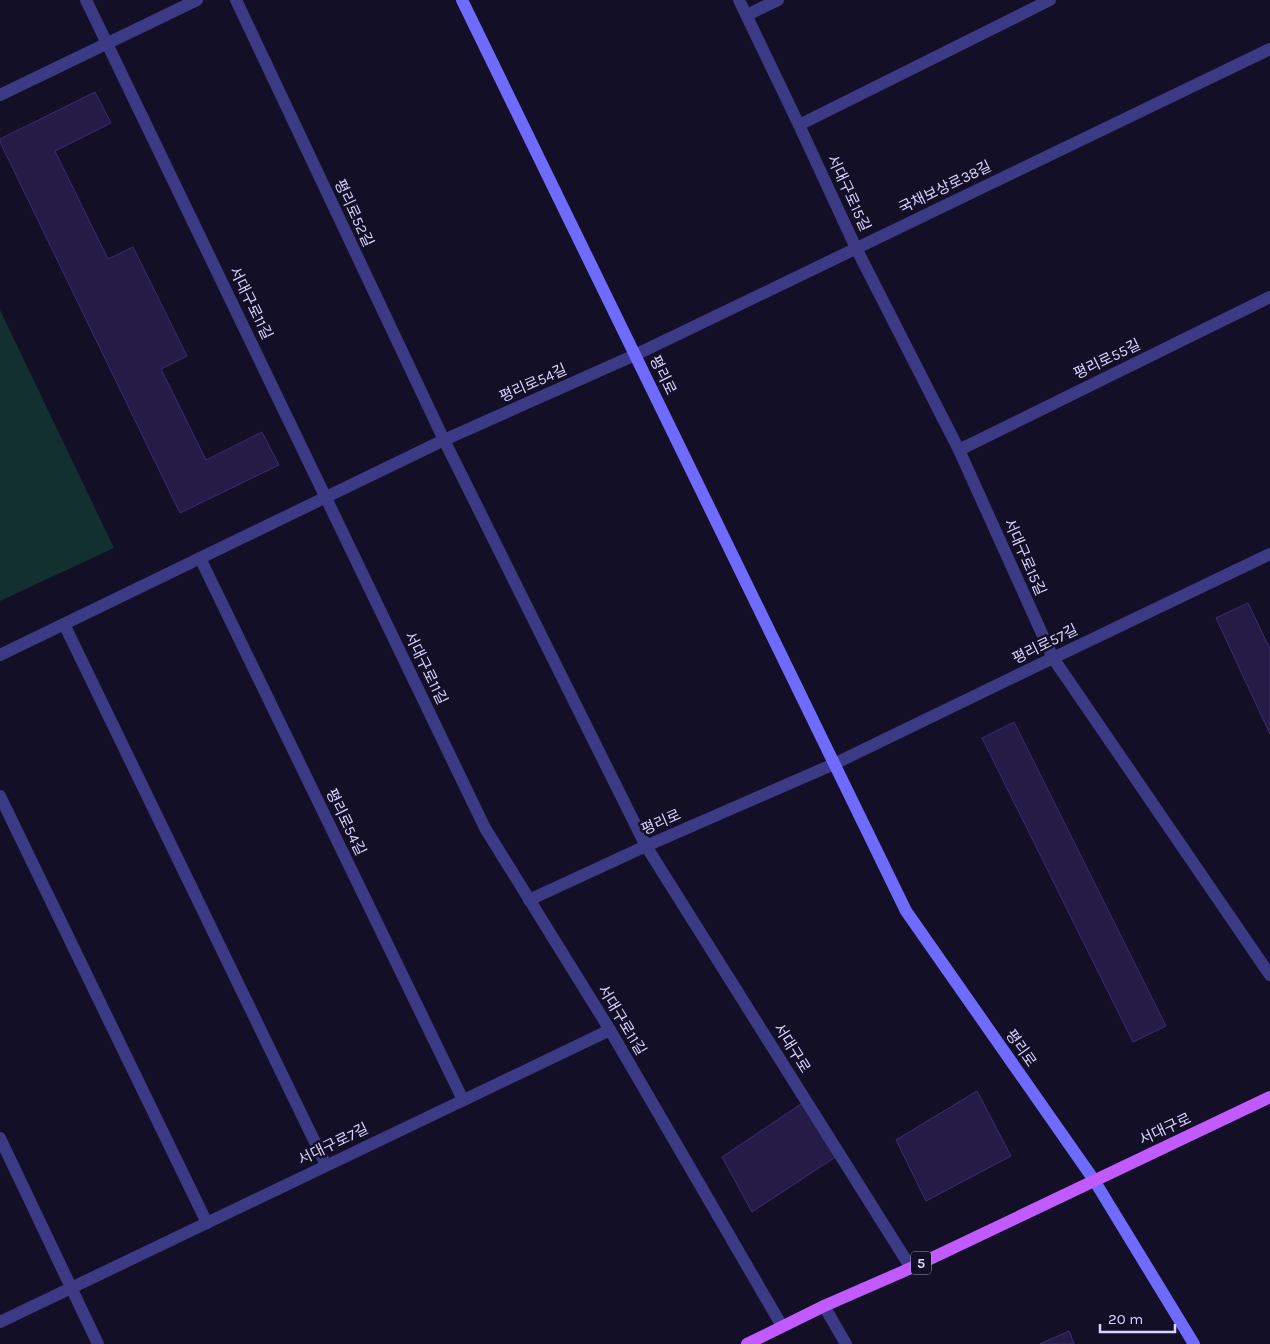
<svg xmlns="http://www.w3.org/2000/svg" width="1270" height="1344" font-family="Karla,'Noto Sans KR',sans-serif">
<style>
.green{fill:#12302f}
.building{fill:#241b47;stroke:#3b2d73}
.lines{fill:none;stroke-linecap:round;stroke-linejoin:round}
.minor{stroke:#3d3a85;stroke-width:12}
.secondary{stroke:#6f6bff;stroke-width:12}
.primary{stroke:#c25bff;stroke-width:12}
.labels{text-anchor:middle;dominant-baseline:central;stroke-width:5;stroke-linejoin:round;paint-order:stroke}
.shield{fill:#130f26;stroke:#9e99be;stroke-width:1}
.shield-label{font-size:14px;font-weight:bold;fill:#d9d4ff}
.street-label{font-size:15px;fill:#d9d4ff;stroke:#130f26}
</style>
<rect width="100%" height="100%" fill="#130f26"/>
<!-- green -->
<path class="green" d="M0,310L114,548L0,601Z"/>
<!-- building -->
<g class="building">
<path d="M95,92L111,123L55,151L108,259L133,247L187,356L161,369L206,460L262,432L279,465L180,513L0,142V139Z"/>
<path d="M1248,603L1270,649V734L1216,618Z"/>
<path d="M1014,722L1166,1026L1133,1042L982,738Z"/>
<path d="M977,1091L1011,1156L926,1201L896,1140Z"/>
<path d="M804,1102L837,1156L752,1212L722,1157Z"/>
<path d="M1069,1331L1074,1344H1040Z"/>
<path d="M1069,1331L1074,1344H1040Z"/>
</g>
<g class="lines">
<!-- minor -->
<g class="minor">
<path d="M86,0L485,828L610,1030L782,1326"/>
<path d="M236,0L444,440L646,846L911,1268"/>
<path d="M739,0L799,125L856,248L959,450L1053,658L1270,975"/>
<path d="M747,15L778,0"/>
<path d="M0,95L197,0"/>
<path d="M799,125L1050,0"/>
<path d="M959,450L1270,297"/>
<path d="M200,558L463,1100"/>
<path d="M64,624L326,1165"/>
<path d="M0,655L444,440L635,355L1270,49"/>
<path d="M0,796L207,1223"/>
<path d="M529,900L646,846L834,764L1053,658L1270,554"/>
<path d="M0,1138L98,1344"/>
<path d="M824,1306L846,1344"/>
<path d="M0,1322L610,1030"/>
</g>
<!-- secondary -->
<path class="secondary" d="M462,0L906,911L1094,1180L1194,1344"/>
<!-- primary -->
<path class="primary" d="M747,1344L824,1306L911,1268L1270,1097"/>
</g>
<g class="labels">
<!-- shield labels -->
<rect class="shield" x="911" y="1251.5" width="20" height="23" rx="4"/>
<g class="shield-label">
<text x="921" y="1263">5</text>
</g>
<!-- street labels -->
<g class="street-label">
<text transform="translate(945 187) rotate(-26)">국채보상로38길</text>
<text transform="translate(849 193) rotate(65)">서대구로15길</text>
<text transform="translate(354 213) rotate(65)">평리로52길</text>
<text transform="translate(251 303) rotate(64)">서대구로11길</text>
<text transform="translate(1107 359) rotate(-26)">평리로55길</text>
<text transform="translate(663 375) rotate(64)">평리로</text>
<text transform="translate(533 383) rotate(-24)">평리로54길</text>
<text transform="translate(1025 557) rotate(66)">서대구로15길</text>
<text transform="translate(1045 644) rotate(-26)">평리로57길</text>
<text transform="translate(426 668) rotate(64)">서대구로11길</text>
<text transform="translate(346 822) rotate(64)">평리로54길</text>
<text transform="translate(661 822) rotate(-24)">평리로</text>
<text transform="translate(622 1020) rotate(59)">서대구로11길</text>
<text transform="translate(792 1048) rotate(58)">서대구로</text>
<text transform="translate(1021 1048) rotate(55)">평리로</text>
<text transform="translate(1165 1129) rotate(-25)">서대구로</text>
<text transform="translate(333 1144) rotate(-26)">서대구로7길</text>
</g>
</g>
<!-- scale -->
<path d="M1100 1324v8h75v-8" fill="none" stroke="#d9d4ff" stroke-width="2.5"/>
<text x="1108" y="1324" font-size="15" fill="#d9d4ff" stroke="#130f26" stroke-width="4" paint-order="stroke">20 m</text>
</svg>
